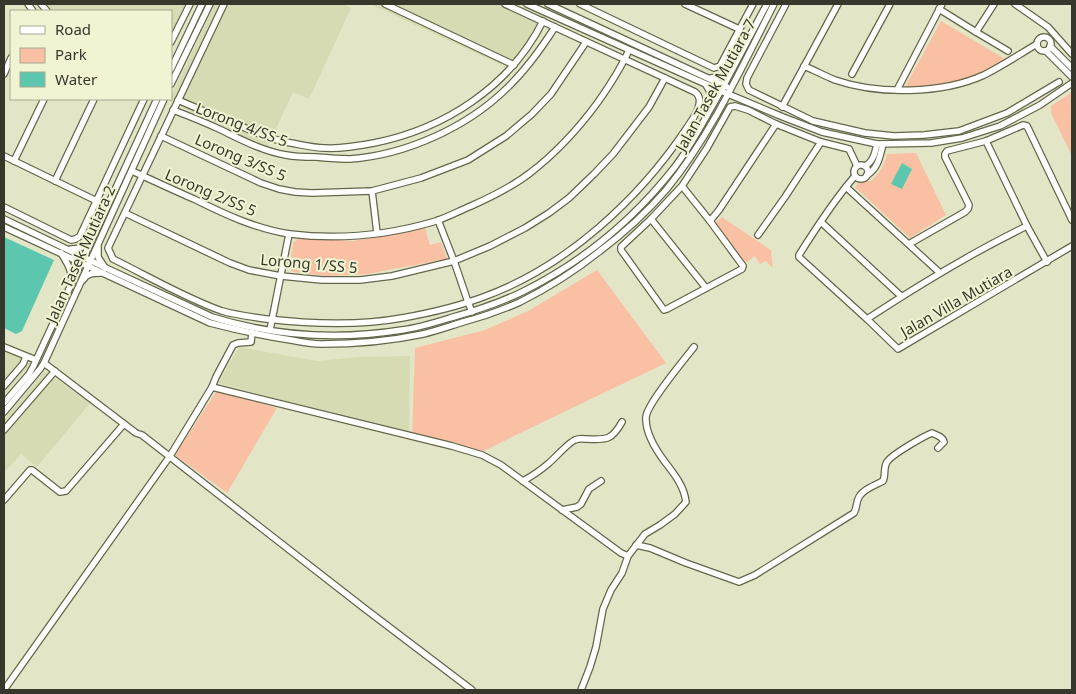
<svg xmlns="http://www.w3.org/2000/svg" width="1076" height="694" font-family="'Noto Sans',sans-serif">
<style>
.built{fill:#d7dbb3}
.green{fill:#f9c0a3}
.water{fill:#5cc7ae}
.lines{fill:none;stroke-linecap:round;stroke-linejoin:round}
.minor-casing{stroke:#64664a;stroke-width:8}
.minor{stroke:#fff;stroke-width:5.5}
.labels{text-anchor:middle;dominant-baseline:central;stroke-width:4;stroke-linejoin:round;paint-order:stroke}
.street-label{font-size:15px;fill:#37382b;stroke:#f0f4d3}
</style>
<rect width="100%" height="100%" fill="#e3e6c6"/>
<!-- built -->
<g class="built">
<path d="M45,4H185L171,34V11H50Z"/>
<path d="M215,4H343L351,8L309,99L293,92L268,146L245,137L169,101Z"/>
<path d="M370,4H516L548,18L541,35L512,70Z"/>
<path d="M10,347L32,355L28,367L4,395V354Z"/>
<path d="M239,347L318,361L358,357L410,356L409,435L218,383Z"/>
<path d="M45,371L90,403L37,467L21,454L4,473V419Z"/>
</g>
<!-- green -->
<g class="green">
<path d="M941,21L1005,59L988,70L964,79L934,87H905Z"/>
<path d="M1072,92V156L1051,113V106Z"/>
<path d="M916,153L946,215L910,238L855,187L860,181H871C880,173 884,166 887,154Z"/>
<path d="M722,217L772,251L771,253L773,268L766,261L760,264L755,256L746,263L716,223Z"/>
<path d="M425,228L430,245L441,242L447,259L367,274L326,276L293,272L290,268L293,243L300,237L353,241Z"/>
<path d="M597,270L666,363L516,435L480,453L412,436L415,348L485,330L528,311Z"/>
<path d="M217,390L277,408L227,493L175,455Z"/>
</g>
<!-- water -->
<g class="water">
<path d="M902,163L912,169L902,189L891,184Z"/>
<path d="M4,237L54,260L22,331L16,334L4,328Z"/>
</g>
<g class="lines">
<defs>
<g id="minor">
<path d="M28,4L33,11"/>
<path d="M41,4L47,11"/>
<path d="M224,4L108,248L113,259C148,276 185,298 222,311C236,315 252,317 267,319C311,324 358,326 402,318C430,313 460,306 486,296C567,266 639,199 686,129C692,120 707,101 695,92L505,4"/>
<path d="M385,4L514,65"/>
<path d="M527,4L728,94L783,117L822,132L877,144L931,143L962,138L1000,126L1040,105L1072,83"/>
<path d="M548,4L727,87"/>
<path d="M580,4L714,68L720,66L753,4"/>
<path d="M685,4L739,29"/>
<path d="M786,4L747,78L746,84L749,90L813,121L865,133L894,136L924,135L959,131L1007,113L1059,82"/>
<path d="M1015,4L1048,27L1072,54"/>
<path d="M939,9L976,32L1008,51"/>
<path d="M976,32L994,4"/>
<circle cx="1044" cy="44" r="7"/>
<path d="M171,42L190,4"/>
<path d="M1050,46L1072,68"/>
<path d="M1046,51L1072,77"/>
<path d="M804,66C814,70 825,76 835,80C879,95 942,94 984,75C1002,66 1020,54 1037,44"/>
<path d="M171,69L202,4"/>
<path d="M4,74L11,58"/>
<path d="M852,74L890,4"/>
<path d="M711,78L722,77L730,72"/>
<path d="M171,84L210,4"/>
<path d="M706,85C711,92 713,98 711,106"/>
<path d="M897,90L942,4"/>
<path d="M178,100C201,110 224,120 248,129C262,135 276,141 291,143C302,145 314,148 325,148C341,149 358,146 374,143C444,129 510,87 543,21"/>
<path d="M782,107L838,4"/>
<path d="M173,110C189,116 204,122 219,129C240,139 262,151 286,155C295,157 306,157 316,157C327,158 339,159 350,159C405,155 466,128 506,89C525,71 541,49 555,27"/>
<path d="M161,136L261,183L279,189L295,192L312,193L372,191L421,178L468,160L506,136L532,114L551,94L576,57L586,42"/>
<path d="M986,141L1027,226L1047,262"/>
<path d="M4,156L107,206"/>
<path d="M14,161L44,99"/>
<circle cx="861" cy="172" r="7"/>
<path d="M865,166C873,162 875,153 877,144"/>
<path d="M132,171C152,180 173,190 194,199C224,214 256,229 290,234C338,240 389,235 436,221C448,217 459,211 471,206C491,197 512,187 530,173C556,153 579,128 598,102C610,85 621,68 629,50"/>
<path d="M867,175C878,169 880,156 883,144"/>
<path d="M855,176C834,200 816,228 799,255V257L867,319L898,349L1072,246"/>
<path d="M55,181L94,99"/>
<path d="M682,186L710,221L743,266L742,269L667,309L664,310L621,250V247L651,219L682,186L707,148L730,107L735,106L748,110L776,124L821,142L849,149L857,166"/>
<path d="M846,187L940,273"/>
<path d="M372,191L377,233"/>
<path d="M4,207L71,240C75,240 77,239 80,236L144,99"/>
<path d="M125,213L230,263L249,270L281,276L322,280H360L392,276L454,261L490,246L525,228L549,213L569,198L594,174L613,154L649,107L665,78"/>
<path d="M4,219L106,268L212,317C273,336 339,340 402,330C418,328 434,323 450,318C475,311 500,303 524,291C582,262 634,219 674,168C688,150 699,130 710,110C730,75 748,39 767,4"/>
<path d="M651,219L706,288"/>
<path d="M438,220L454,261L468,302L472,312"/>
<path d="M710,221L719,210L776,124"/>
<path d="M821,222L901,296"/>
<path d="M4,227L210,323C237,330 264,336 291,340C301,342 311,344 321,344C355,344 390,341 423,334C436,331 450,326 463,322C482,317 502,310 520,302C548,288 575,271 600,251C624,233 646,213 666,190C711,135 742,67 774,4"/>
<path d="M758,235L785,197L821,142"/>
<path d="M909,244L965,212L968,209L969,205L945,157V154L947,151L986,141L1023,125L1027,126L1072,220"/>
<path d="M98,247V257L105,268"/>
<path d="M71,249C79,249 83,247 90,243"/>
<path d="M61,253C67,263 72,270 72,281"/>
<path d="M83,280C87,273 94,273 101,273"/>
<path d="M867,319C919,285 971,253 1027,226"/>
<path d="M270,330L289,234"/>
<path d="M4,347L36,360"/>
<path d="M44,363L136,433L142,435L364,608L472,690"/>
<path d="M4,386L23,364L26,357"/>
<path d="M212,387L216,377L233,345L238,343L251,342L252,333"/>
<path d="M4,403L29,374L33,367L157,99"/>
<path d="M4,412L40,369L44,363L164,99"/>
<path d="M4,430L55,371"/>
<path d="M523,481C532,476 541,470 549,463C555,458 569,442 575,440C579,438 584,439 587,439C607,440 612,440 622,422"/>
<path d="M4,500L30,470H32L60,492L66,491L124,424"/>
<path d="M562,510L577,507L581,504L589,489L601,481"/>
<path d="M636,545L650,548L686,563L739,582L755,575L854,513C857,508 856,502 859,497C863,489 876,485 883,481C886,475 883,468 887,462C891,455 924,436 932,433C937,435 943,437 944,442L938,448"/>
<path d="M4,690L170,456L212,387L452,446L482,455L501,465L621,553L628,556"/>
<path d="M581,690L590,667L596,647L603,609L611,590L622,573L628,556L645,534L660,525L675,514L686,502C684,486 675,475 665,462C656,450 645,433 646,417C647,404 684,360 694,347"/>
</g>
</defs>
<!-- minor casing -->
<use href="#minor" class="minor-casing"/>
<!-- minor -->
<use href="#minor" class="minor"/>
</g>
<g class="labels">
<!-- street labels -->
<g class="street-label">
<text transform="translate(715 85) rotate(-61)">Jalan Tasek Mutiara 7</text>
<text transform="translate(242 124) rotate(21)">Lorong 4/SS 5</text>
<text transform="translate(241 157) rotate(23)">Lorong 3/SS 5</text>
<text transform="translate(211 192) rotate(23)">Lorong 2/SS 5</text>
<text transform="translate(80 254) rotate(-66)">Jalan Tasek Mutiara 2</text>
<text transform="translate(309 263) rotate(5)">Lorong 1/SS 5</text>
<text transform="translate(956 301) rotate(-30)">Jalan Villa Mutiara</text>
</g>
</g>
<!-- border -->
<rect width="1076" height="694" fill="none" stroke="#37382b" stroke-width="10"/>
<!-- legend -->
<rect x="10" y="10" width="162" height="90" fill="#f0f4d3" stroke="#a6a990"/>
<rect x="20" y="26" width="25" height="8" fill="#ffffff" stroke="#a6a990"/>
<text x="55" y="35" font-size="15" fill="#37382b">Road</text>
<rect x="20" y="48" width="25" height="15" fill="#f9c0a3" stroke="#a6a990"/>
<text x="55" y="60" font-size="15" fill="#37382b">Park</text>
<rect x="20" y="72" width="25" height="15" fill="#5cc7ae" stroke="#a6a990"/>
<text x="55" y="85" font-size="15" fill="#37382b">Water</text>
</svg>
